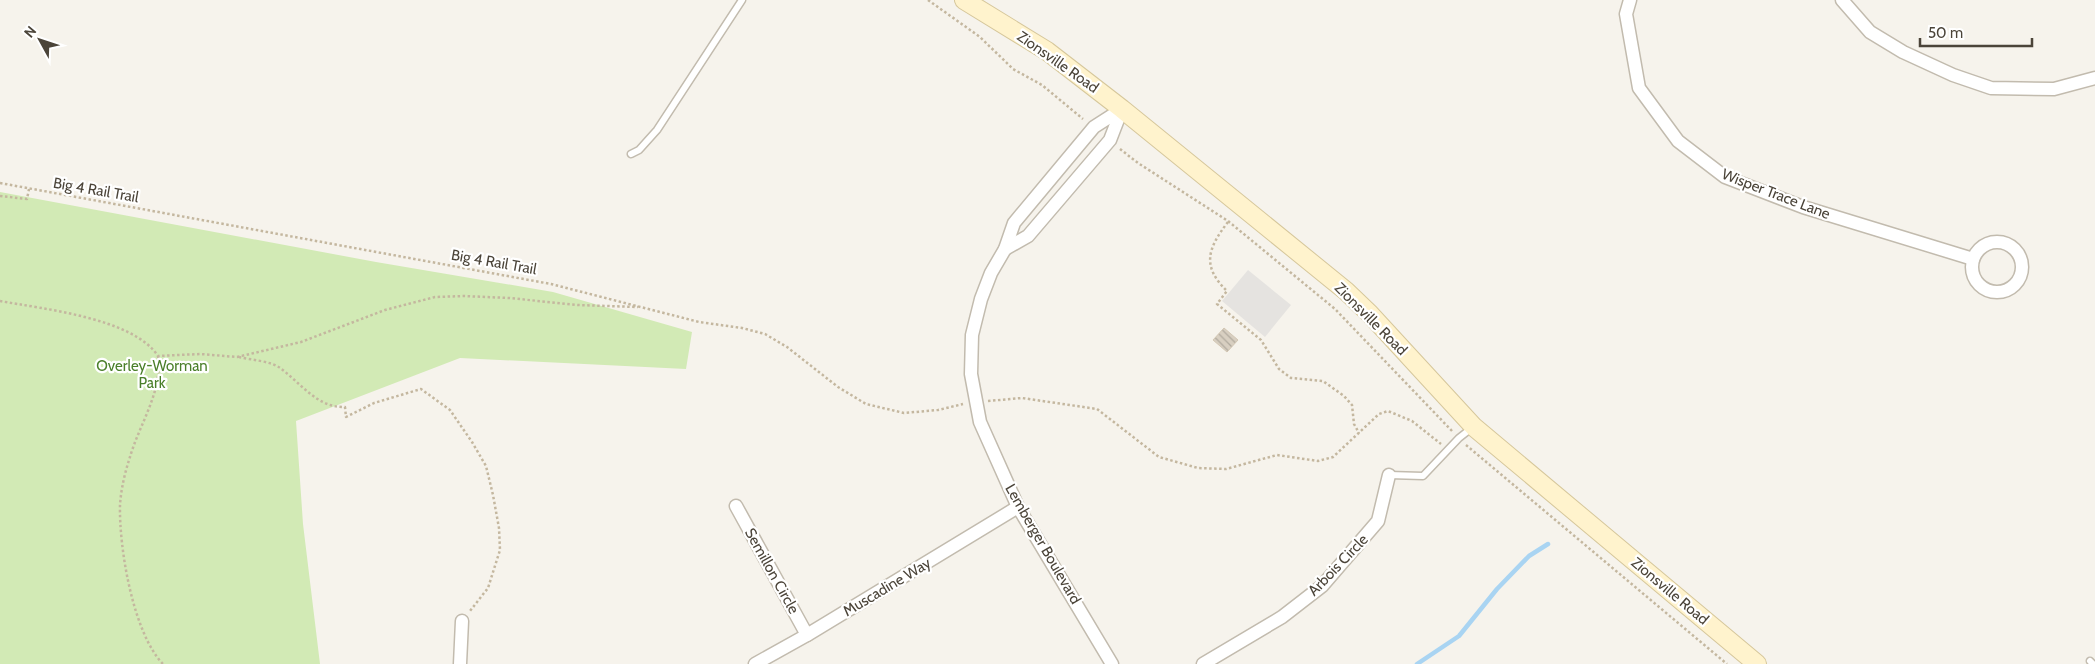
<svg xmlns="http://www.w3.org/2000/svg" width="2095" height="664" font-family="Cabin,sans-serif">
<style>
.green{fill:#d2eab5}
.parking{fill:#e5e3e0}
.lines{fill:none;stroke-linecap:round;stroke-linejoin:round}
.stream{stroke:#a9d4f2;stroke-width:4.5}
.building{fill:url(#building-back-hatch);stroke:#d3c7b4}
.service-casing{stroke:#c2bbae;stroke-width:9}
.minor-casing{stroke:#c2bbae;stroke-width:15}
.secondary-casing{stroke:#d6c79b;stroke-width:20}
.path{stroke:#c4b79f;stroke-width:2.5;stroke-dasharray:2.5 2.5;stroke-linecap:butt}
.service{stroke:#fff;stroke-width:6}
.minor{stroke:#fff;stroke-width:12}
.secondary{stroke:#fff3cd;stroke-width:18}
.labels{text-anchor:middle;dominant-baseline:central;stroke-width:4.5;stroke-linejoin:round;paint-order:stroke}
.street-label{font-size:15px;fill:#4b4439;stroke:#fff}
.park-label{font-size:15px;fill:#4a7f2a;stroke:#fff}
</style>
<defs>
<pattern id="building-back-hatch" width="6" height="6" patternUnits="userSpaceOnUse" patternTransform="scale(1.25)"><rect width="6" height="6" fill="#d8cfc1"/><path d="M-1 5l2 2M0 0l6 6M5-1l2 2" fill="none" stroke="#b1aa9e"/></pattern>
</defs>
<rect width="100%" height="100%" fill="#f6f3ec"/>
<!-- green -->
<path class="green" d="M0,192L376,262L553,292L692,332L686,369L460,358L296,421L303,524L320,664H0Z"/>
<!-- parking -->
<path class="parking" d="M1248,270L1291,305L1265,337L1222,301Z"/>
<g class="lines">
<!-- stream -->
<path class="stream" d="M1417,664L1459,636L1497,589L1529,556L1548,544"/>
</g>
<!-- building -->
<path class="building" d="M1224,328L1238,340L1227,352L1213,340Z"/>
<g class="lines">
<defs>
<g id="service">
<path d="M631,154L639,150L657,130L742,0"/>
<path d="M1389,475L1423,476L1459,438L1473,427"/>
<path d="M2090,661L2093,664"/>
</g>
<g id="minor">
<path d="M1630,0L1626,14L1639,88L1678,141L1725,177L1803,207L1973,259"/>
<path d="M1842,0L1870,32L1903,52L1953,75L1991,88L2054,89L2095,78"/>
<circle cx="1997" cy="267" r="25"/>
<path d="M1005,249L1028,236L1110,140L1122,109"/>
<path d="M736,506L807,635"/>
<path d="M460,664L462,621"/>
<path d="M755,664L807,635L1018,507"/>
<path d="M1112,664L1018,507L980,422L971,374L972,335L981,299L991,273L1005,249L1014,223L1094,127L1122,109"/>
<path d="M1203,664L1282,617L1322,586L1378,521L1389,475"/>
</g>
<path id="secondary" d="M964,0L1047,51L1122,109L1346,291L1370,314L1474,427L1757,664"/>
</defs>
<!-- service casing -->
<use href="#service" class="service-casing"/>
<!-- minor casing -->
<use href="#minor" class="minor-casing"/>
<!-- secondary casing -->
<use href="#secondary" class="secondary-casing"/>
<!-- path -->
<g class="path">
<path d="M928,0L980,37L1013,69L1042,85L1083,119"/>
<path d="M1120,149L1138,163L1228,221L1335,309L1452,431"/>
<path d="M0,183L551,284L699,322L742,328L765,334L787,347L838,387L866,404L904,413L938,410L963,404"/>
<path d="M0,196L27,199L29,189"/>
<path d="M1228,222C1208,248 1201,266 1227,291L1217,304L1261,340L1279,369L1291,378L1323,381L1344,396L1352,405L1354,424L1359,433"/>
<path d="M0,301C43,309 133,318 158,356L200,354L237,357L301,342L385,310L435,297L464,296L509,298L578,305L638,307"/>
<path d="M158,356C163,391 139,425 130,457C125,472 121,489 120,505C119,548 133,633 163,664"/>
<path d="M239,357C251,360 271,361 280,368C301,383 317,408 345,407L346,417L374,403L421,389L450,410L472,442L486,466L493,495L499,528L500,550L488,588L470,611"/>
<path d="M988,401L1022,398L1097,409L1159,457L1198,468L1226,469L1277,455L1318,461L1333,457L1379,414L1388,411L1412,421L1441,444"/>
<path d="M1466,445L1727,664"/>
</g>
<!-- service -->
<use href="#service" class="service"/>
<!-- minor -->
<use href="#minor" class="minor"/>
<!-- secondary -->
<use href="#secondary" class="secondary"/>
</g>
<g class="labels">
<!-- street labels -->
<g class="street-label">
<text transform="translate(1058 62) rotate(35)">Zionsville Road</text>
<text transform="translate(96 190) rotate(10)">Big 4 Rail Trail</text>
<text transform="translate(1776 194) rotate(21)">Wisper Trace Lane</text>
<text transform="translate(494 262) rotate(10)">Big 4 Rail Trail</text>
<text transform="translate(1371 319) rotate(45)">Zionsville Road</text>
<text transform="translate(1043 544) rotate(60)">Lemberger Boulevard</text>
<text transform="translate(1338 565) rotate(-46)">Arbois Circle</text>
<text transform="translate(772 571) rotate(61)">Semillon Circle</text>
<text transform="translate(887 587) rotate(-31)">Muscadine Way</text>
<text transform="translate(1670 591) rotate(40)">Zionsville Road</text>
</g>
<!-- park labels -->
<g class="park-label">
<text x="152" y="366">Overley-Worman<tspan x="152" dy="17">Park</tspan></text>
</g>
</g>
<!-- north arrow -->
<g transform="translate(40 40) rotate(310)" stroke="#ffffff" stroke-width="4" paint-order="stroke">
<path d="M0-4L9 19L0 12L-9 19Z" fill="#4b4439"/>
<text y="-8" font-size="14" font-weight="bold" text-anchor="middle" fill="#4b4439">N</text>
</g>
<!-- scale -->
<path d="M1920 38v8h112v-8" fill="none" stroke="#4b4439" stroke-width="2.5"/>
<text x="1928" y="38" font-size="15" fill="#4b4439" stroke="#ffffff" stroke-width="4" paint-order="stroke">50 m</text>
</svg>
